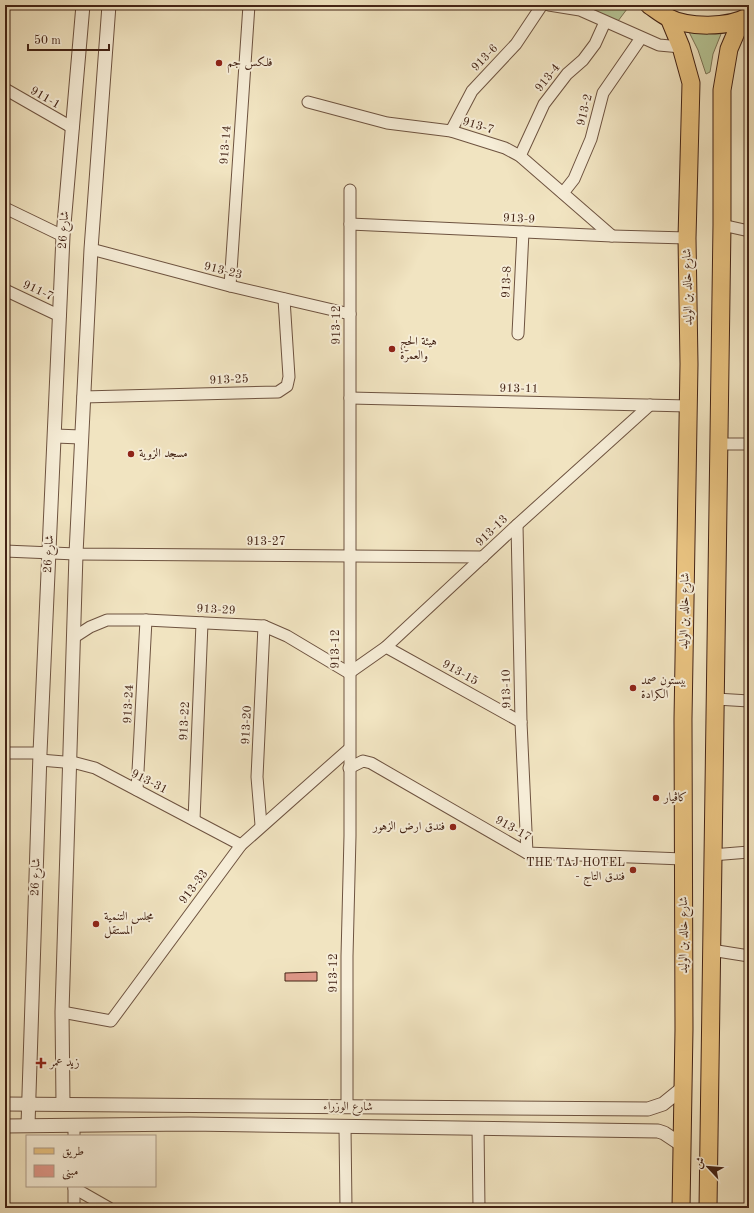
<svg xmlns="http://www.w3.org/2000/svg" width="754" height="1213" font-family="'Old Standard TT',Amiri,serif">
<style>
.green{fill:#b6c596;stroke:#7c7456}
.building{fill:#df9889;stroke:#432315}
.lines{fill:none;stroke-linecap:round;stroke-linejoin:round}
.minor-casing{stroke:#6e5340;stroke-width:13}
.tertiary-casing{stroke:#6e5340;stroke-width:15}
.primary-casing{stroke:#432315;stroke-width:19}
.minor{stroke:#f6edd7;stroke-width:11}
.tertiary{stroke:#f6edd7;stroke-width:13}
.primary{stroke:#e8c280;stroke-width:17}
.poi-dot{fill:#8f2418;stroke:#f6edd7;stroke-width:1.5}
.labels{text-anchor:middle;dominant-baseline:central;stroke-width:4;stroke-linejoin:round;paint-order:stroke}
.street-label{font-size:12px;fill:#432315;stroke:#f6edd7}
.poi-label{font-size:12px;fill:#432315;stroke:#f6edd7;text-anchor:start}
</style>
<rect width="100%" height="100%" fill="#f1e4c1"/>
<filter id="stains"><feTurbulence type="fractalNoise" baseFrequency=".005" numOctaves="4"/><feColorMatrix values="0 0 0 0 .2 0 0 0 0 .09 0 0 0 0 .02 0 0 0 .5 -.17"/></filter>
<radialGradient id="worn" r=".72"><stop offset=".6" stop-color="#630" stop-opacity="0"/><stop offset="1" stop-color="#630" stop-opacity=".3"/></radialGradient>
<!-- green -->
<g class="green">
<path d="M572,5H623L627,9L618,21Z"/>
<path d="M723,29L713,54L710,72L706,74L698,50L688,30Z"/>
</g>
<!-- building -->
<path class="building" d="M317,972V981H285V973Z"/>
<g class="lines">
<defs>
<g id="minor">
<path d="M549,5L580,10L659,45L681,47"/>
<path d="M5,89L73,128"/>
<path d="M308,102L387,123L451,131L505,148L520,156L612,236"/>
<path d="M451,131L472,91L516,44L542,5"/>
<path d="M520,156L544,104L567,74L583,60L595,44L605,22"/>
<path d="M563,193L574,179L591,139L603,93L641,38"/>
<path d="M5,208L63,236"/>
<path d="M350,224L612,236L687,238"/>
<path d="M722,225L749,231"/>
<path d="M91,249L230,286L350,314"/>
<path d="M230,286L249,5"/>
<path d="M5,290L60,316"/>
<path d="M518,334L523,232"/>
<path d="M83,397L278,392L287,386L289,377L284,299"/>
<path d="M350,398L688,406"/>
<path d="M719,444H749"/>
<path d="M517,525L521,722L527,853"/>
<path d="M5,551L76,554L483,557"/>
<path d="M73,638L90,627L107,620H146L264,626L287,636L349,673L386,647L517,525L650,405"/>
<path d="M386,647L521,722"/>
<path d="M716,699L749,701"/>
<path d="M5,753H40"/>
<path d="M40,760L76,763L95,768L241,845"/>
<path d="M349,768L363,761L371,763L527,853L683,859"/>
<path d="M137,790L146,620"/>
<path d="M194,820L202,623"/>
<path d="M261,825L257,777L264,626"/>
<path d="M712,855L749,852"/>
<path d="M711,950L749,956"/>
<path d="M62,1012L111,1021L241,845L349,749"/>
<path d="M347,1107V956L350,836V190"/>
<path d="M74,1125V1136"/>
<path d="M345,1127L346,1208"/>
<path d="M478,1128L479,1208"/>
<path d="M74,1188L109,1208"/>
<path d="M74,1208V1186"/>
</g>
<g id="tertiary">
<path d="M55,436L81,437"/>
<path d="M63,1103L62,1012L76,554L91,249L109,5"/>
<path d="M5,1104L648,1109L663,1104L684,1087"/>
<path d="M28,1125L40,753L63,236L83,5"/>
<path d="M5,1126L189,1124L658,1131L664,1133L682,1145"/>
</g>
<g id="primary">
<path d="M649,5C655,9 661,14 667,17C688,28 729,28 749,16"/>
<path d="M669,18L681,47L691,83L687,238L689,364L683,719L684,1029L681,1208"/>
<path d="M708,1208L722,225V90L729,49L741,21"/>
</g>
</defs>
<!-- minor casing -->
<use href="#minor" class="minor-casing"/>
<!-- tertiary casing -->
<use href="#tertiary" class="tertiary-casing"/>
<!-- primary casing -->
<use href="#primary" class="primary-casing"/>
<!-- minor -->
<use href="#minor" class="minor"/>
<!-- tertiary -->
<use href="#tertiary" class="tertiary"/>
<!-- primary -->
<use href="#primary" class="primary"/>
</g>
<!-- markers -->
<g class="poi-dot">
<circle cx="219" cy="63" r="4"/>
<circle cx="392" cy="349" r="4"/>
<circle cx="131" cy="454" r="4"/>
<circle cx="633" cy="688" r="4"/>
<circle cx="656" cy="798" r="4"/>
<circle cx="453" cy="827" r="4"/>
<circle cx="633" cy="870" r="4"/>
<circle cx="96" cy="924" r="4"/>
<path d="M39 1057h4v4h4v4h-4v4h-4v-4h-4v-4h4z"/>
</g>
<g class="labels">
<!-- street labels -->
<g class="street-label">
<text transform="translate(485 58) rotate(-46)">913-6</text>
<text transform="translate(548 78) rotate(-51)">913-4</text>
<text transform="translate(45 98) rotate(30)">911-1</text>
<text transform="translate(585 110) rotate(-76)">913-2</text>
<text transform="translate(478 126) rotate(17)">913-7</text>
<text transform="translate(226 145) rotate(-86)">913-14</text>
<text transform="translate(519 219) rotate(3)">913-9</text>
<text transform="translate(64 230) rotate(-86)">شارع 26</text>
<text transform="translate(223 271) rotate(14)">913-23</text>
<text transform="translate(507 282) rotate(-87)">913-8</text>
<text transform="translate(688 287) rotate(-91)">شارع خالد بن الوليد</text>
<text transform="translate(38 291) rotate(25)">911-7</text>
<text transform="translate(337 325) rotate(-90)">913-12</text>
<text transform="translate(229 380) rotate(-2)">913-25</text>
<text transform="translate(519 389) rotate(1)">913-11</text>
<text transform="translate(492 531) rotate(-44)">913-13</text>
<text x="266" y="542">913-27</text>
<text transform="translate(49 554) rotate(-87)">شارع 26</text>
<text transform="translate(216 610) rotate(3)">913-29</text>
<text transform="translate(685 611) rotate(-89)">شارع خالد بن الوليد</text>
<text transform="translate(336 649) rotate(-90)">913-12</text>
<text transform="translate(460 673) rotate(29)">913-15</text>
<text transform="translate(507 689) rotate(-91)">913-10</text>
<text transform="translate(129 704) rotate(-87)">913-24</text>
<text transform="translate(185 721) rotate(-87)">913-22</text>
<text transform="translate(247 725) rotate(-87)">913-20</text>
<text transform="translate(149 782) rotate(27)">913-31</text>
<text transform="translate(513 829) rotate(29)">913-17</text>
<text transform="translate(36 877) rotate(-88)">شارع 26</text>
<text transform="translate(194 887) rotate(-53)">913-33</text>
<text transform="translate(684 935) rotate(-90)">شارع خالد بن الوليد</text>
<text transform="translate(334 973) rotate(-90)">913-12</text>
<text transform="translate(348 1107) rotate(1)">شارع الوزراء</text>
</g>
<!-- poi labels -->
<g class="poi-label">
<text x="227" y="63">فلكس جم</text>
<text x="400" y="342">هيئة الحج<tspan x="400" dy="14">والعمرة</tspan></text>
<text x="139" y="454">مسجد الزوية</text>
<text x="641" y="681">بيستون صمد<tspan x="641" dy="14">الكرادة</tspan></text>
<text x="664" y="798">كاڤيار</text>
<text x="445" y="827" text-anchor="end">فندق ارض الزهور</text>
<text x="625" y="863" text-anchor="end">THE TAJ HOTEL<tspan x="625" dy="14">- فندق التاج</tspan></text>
<text x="104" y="917">مجلس التنمية<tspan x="104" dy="14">المستقل</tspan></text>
<text x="50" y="1063">زيد عمر</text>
</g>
</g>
<!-- margin -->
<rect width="754" height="1213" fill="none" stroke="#f1e4c1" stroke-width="20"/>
<rect x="6" y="6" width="742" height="1201" fill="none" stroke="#432315" stroke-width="2"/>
<rect x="10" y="10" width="734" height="1193" fill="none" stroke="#432315"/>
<!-- legend -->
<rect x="26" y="1135" width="130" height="52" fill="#f6edd7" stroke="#ae9c89"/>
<rect x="34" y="1148" width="20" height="6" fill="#e8c280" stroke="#ae9c89"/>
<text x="62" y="1155" font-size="12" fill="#432315">طريق</text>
<rect x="34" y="1165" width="20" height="12" fill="#df9889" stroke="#ae9c89"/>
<text x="62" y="1175" font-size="12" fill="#432315">مبنى</text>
<!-- north arrow -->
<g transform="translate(708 1167) rotate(296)" stroke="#f6edd7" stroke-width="3" paint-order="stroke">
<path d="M0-3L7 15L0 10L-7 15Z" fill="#432315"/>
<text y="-6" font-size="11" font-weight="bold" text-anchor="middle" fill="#432315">ش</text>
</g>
<!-- scale -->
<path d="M28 44v6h81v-6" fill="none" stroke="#432315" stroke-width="2"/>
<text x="34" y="44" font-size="12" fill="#432315" stroke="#f6edd7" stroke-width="3" paint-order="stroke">50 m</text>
<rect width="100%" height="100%" filter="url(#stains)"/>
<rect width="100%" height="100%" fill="url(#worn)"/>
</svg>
